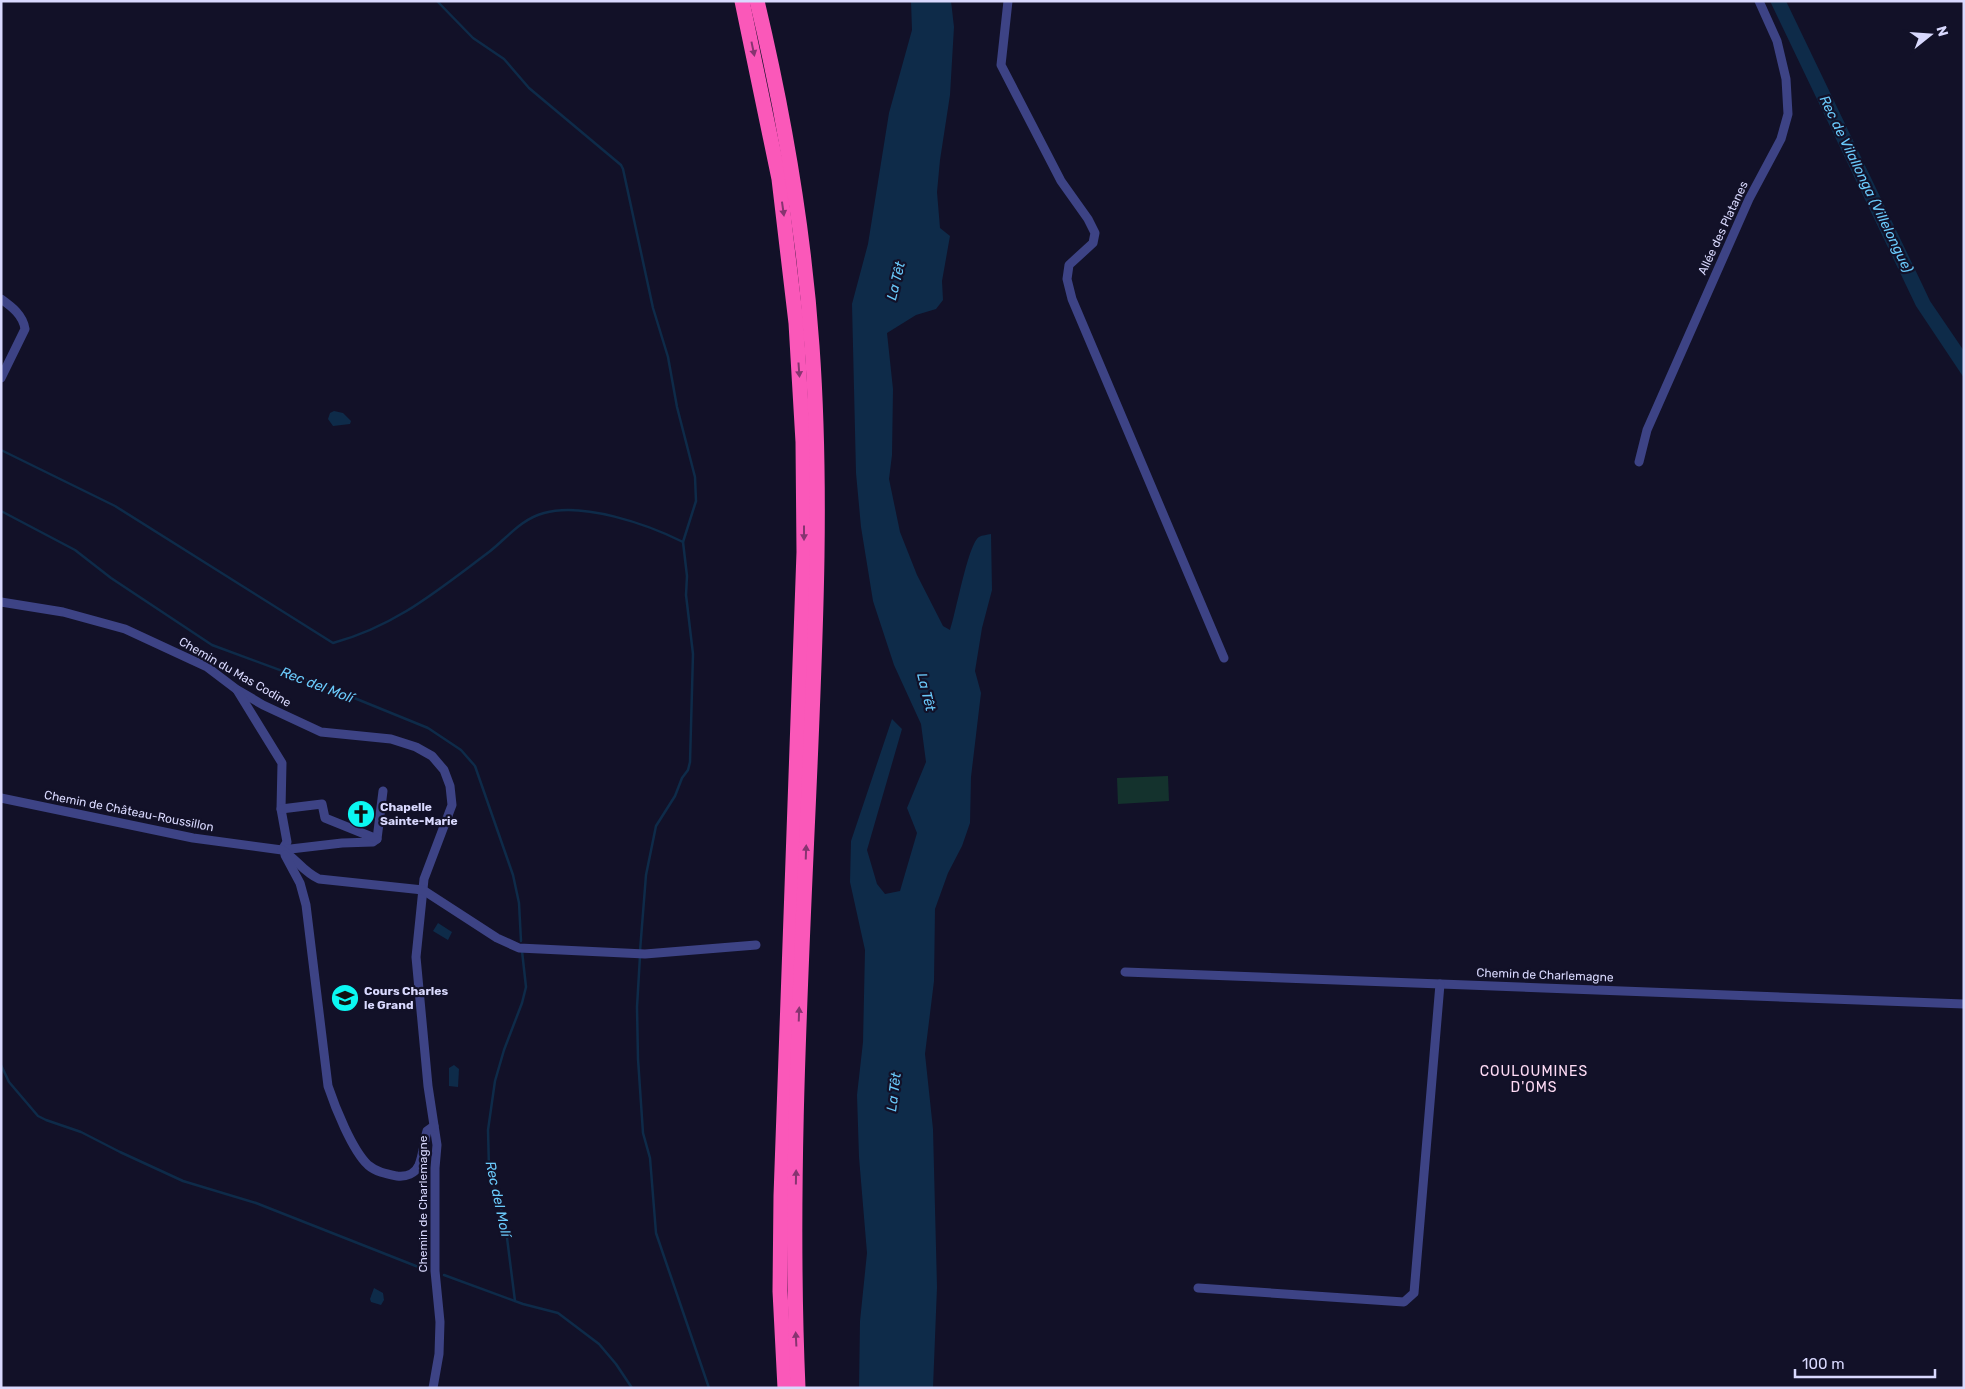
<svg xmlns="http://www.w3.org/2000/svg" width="1965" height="1389" font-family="Rubik,sans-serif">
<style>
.green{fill:#14322d}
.water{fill:#0e2b49}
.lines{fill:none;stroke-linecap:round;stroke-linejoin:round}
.stream{stroke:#0e2b49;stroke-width:2.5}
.street{stroke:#3d4385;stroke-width:9}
.highway{stroke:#fa58b9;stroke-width:15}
.oneway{fill:#863470}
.labels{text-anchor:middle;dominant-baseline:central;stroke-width:4.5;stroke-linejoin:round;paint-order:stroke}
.street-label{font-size:12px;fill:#d9d9fe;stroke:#121128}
.poi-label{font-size:12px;font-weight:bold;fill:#d9d9fe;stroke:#121128;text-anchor:start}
.water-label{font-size:14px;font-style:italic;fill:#6ac9fa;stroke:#121128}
.neighbourhood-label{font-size:14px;letter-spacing:1px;fill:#fedbf5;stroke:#121128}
</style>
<rect width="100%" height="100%" fill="#121128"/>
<!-- green -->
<path class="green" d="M1168,776L1169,801L1118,804L1117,778Z"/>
<!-- water -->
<g class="water">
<path d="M911,1H951L954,27L950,95L940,160L937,192L940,228L950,236L942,281L943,300L936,309L916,315L887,333L893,389L892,455L889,479L900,532L917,575L943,626L950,630C956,613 968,544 979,537C982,535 987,535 991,534L992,590L982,628L975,671L981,693L971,777L970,823L962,846L948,873L935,909L934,981L925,1054L933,1129L937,1287L933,1388H859L860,1321L867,1253L859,1157L857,1095L863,1042L865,950L850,882L851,841L892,719L902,729L867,850L877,884L885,894L900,891L917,833L907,808L926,762L921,724L894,665L873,601L861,527L856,473L852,304L868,244L889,113L912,30Z"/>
<path d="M1770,1H1786L1922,284L1930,301L1964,351V378L1916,306Z"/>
<path d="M334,411L343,413L351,421L350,424L333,426L328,419L330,413Z"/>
<path d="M438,923L452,932L448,940L433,931Z"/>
<path d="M454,1065L459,1069L458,1087L449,1086V1068Z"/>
<path d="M374,1288L383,1293L384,1300L381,1305L371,1302L370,1299Z"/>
</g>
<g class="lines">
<!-- stream -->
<g class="stream">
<path d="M437,1L473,38L504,59L529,88L621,165L623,169L653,308L668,357L677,407L695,477L696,501L683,542L687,576L686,595L693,654L690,762L688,770L682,778L675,796L656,826L646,875L640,951"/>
<path d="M1,450L115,506L333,643C396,626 438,590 489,552C507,538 521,519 544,513C583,502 647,524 683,542"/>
<path d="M1,511L75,550L111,578L212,645L342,693L428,728L461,750L475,766L513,875L519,903L521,941"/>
<path d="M640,956L637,1007L638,1059L643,1133L650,1158L656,1233L709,1388"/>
<path d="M1,1065L9,1082L38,1116L46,1120L81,1132L120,1152L183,1181L256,1203L426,1270"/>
<path d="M444,1275L523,1304L558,1313L599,1344L616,1364L632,1388"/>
<path d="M515,1301L505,1222L489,1169L488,1130L495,1081L504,1050L522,1003L526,987L522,951"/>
</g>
<!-- street -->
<g class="street">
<path d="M1008,1L1001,65L1061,181L1088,219L1095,233L1093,243L1069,265L1067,279L1072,299L1224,658"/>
<path d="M1,299C12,307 23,315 25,329L1,378"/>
<path d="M1639,462L1647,430L1749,199L1781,139L1788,114L1786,79L1777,41L1759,1"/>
<path d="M1,602L63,612L125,629L207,667L236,689L263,705L321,732L391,739L416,747L432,756L444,770L450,786L452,805L424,879L416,957L428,1086L437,1145L435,1168V1271L440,1322L439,1354L433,1388"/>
<path d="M237,690L282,763L281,809L287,842L282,850"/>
<path d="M1,798L193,838L282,850L342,843L373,842L377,839L383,791"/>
<path d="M281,809L322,804L325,818L377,839"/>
<path d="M282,850C297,859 302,871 319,879L423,890L497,938L519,948L645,954L756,945"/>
<path d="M285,855L300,883L306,905L328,1086C335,1107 352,1150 368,1165C376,1172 387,1174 397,1176C406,1177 415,1174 419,1165C423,1155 424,1142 427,1131L434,1126"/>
<path d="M1125,972L1964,1004"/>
<path d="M1198,1288L1404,1302L1414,1293L1440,984"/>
</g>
<!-- highway -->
<g class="highway">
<path d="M742,1L779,179L796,323L803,442L804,552L781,1196L780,1291L785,1388"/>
<path d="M757,1C784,114 804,230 812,346C822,486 816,626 810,766C801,973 789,1181 798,1388"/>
</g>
</g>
<!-- one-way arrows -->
<defs><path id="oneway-solid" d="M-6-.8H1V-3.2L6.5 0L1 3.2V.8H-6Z" transform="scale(1.25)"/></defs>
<g class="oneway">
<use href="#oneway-solid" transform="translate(753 49) rotate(78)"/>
<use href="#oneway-solid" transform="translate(783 209) rotate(82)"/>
<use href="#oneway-solid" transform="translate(799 370) rotate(86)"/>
<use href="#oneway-solid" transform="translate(804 533) rotate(90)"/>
<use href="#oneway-solid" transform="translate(806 852) rotate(-88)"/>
<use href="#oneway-solid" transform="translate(799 1014) rotate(-88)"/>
<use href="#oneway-solid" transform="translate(796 1177) rotate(-89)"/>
<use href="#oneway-solid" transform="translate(796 1339) rotate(-93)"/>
</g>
<!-- icons -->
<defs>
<symbol id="church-disc" viewBox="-11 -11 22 22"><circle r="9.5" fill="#0bf7f2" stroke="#121128"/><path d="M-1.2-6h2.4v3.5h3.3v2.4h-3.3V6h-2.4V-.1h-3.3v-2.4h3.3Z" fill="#111"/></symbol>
<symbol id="school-disc" viewBox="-11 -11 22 22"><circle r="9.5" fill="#0bf7f2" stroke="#121128"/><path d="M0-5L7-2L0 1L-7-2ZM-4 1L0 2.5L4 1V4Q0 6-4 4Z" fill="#111"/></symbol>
</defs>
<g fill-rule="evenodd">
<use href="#church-disc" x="345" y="798" width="32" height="32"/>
<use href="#school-disc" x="329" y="982" width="32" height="32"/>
</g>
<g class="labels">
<!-- street labels -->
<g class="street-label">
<text transform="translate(1723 228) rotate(-65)">Allée des Platanes</text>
<text transform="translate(235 672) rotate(30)">Chemin du Mas Codine</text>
<text transform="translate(129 811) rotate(11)">Chemin de Château-Roussillon</text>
<text transform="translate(1545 975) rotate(2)">Chemin de Charlemagne</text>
<text transform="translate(423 1204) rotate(-90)">Chemin de Charlemagne</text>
</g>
<!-- poi labels -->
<g class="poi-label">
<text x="380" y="807">Chapelle<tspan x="380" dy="14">Sainte-Marie</tspan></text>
<text x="364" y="991">Cours Charles<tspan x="364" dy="14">le Grand</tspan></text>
</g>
<!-- water labels -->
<g class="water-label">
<text transform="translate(1866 184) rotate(64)">Rec de Vilallonga (Villelongue)</text>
<text transform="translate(896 281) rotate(-76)">La Têt</text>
<text transform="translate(317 685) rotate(21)">Rec del Molí</text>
<text transform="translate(926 692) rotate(76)">La Têt</text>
<text transform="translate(894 1092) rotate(-83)">La Têt</text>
<text transform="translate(498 1199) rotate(78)">Rec del Molí</text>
</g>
<!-- neighbourhood labels -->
<g class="neighbourhood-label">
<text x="1534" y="1071">COULOUMINES<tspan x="1534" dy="16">D'OMS</tspan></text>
</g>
</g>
<!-- border -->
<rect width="1965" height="1389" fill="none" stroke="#d9d9fe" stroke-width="5"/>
<!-- north arrow -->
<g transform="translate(1930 35) rotate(73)" stroke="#121128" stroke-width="4" paint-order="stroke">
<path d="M0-4L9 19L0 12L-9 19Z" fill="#d9d9fe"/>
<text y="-8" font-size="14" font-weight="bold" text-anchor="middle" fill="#d9d9fe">N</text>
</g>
<!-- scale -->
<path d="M1795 1369v8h140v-8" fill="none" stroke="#d9d9fe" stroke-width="2.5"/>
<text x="1802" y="1369" font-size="15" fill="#d9d9fe" stroke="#121128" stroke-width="4" paint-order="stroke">100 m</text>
</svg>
